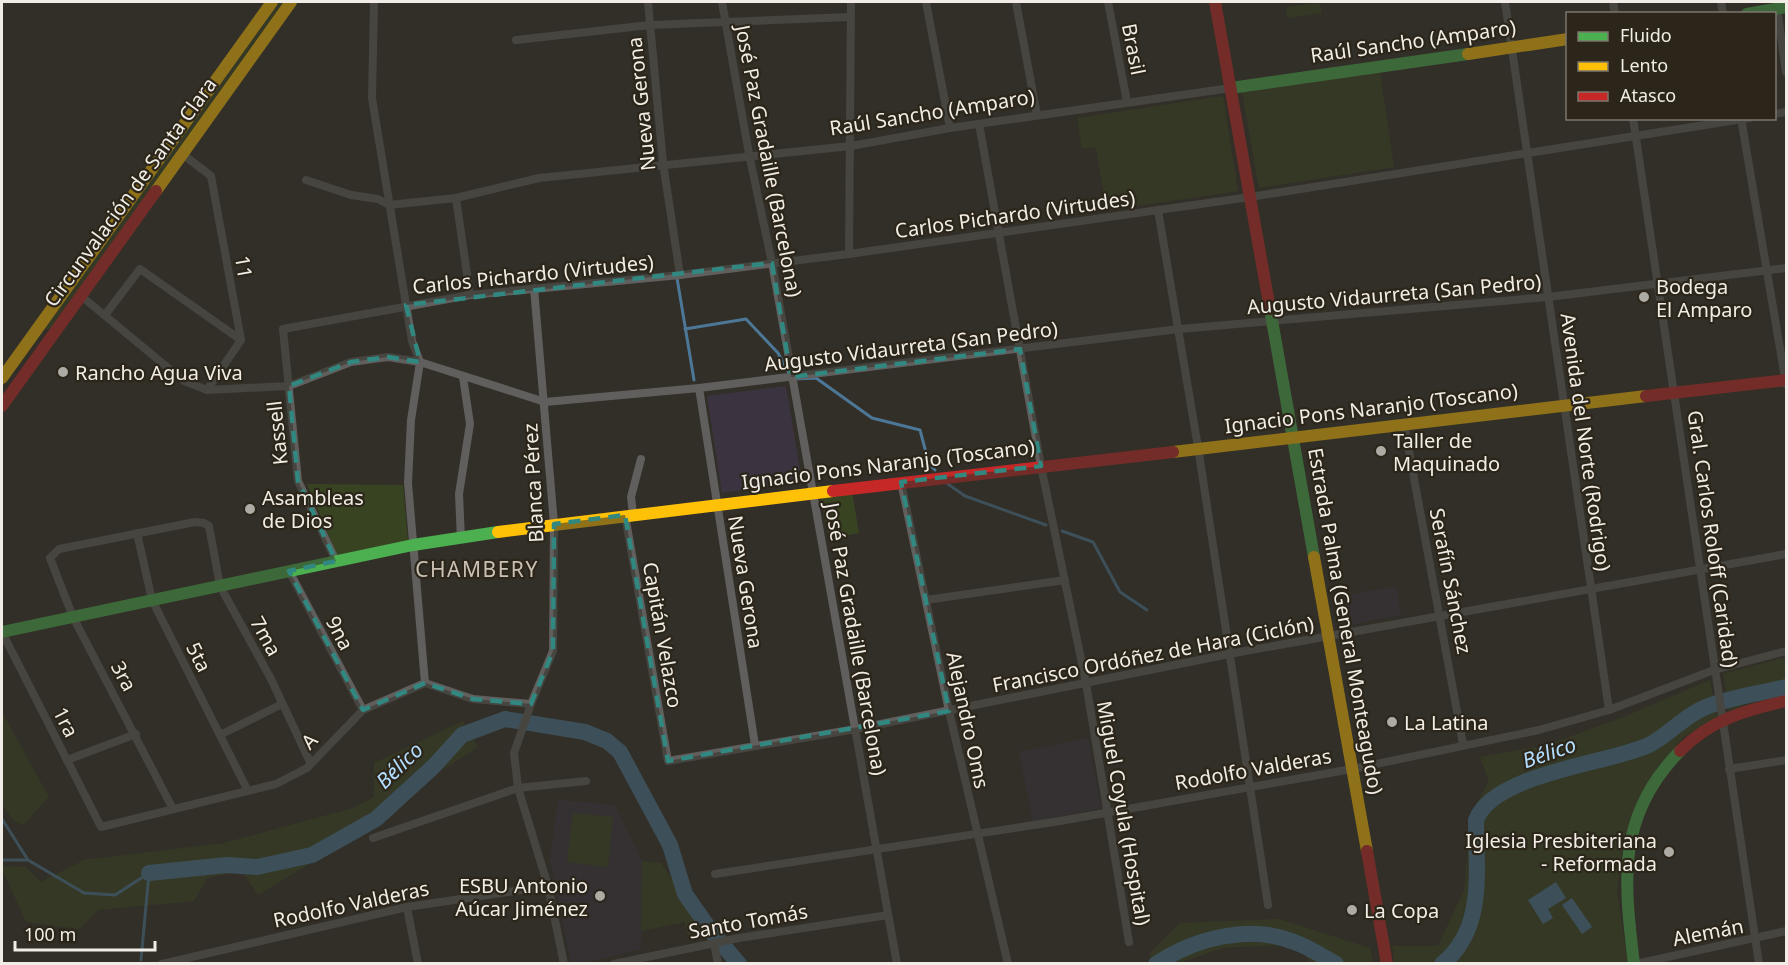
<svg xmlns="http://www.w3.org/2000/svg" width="1788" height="965" font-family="'Noto Sans',sans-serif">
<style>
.education{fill:#3b3340}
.green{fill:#384421}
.water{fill:#4c7796}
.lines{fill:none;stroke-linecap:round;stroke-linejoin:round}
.stream{stroke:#4c7796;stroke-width:3}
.river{stroke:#4c7796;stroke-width:16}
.street{stroke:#615f5e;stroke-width:8}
.fast{stroke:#4caf50;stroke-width:12}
.slow{stroke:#ffc107;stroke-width:12}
.jam{stroke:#c62828;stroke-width:12}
.marked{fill:none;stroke:#318880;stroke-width:4.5;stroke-dasharray:12 8;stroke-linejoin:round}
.poi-dot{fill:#aeaaa4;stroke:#2c261a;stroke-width:2}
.labels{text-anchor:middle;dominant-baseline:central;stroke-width:4.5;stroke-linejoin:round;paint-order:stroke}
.street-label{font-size:20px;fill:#f1ede6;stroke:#2c261a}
.poi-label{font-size:20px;fill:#f1ede6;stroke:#2c261a;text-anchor:start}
.neighbourhood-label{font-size:21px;letter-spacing:1.5px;fill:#c9c1b3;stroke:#2c261a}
.water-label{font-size:21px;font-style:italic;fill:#b4deff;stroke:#2c261a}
</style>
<rect width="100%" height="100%" fill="#322f28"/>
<!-- education -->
<g class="education">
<path d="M786,386L802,481L722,493L707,396Z"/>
<path d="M1396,586L1401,615L1344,626L1338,597Z"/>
<path d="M1088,738L1102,808L1033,822L1019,752Z"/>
<path d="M558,800L615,805L642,861L641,949L583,963H571L550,860Z"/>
</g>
<!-- green -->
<g class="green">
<path d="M279,2H285L50,329H44Z"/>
<path d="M1320,3L1322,13L1287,18L1286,7Z"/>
<path d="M1380,72L1394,167L1259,188L1242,93Z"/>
<path d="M1223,96L1238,191L1137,206L1135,194L1110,198L1104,195L1096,147L1082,149L1077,118Z"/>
<path d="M307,484L403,485L408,541L337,555Z"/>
<path d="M852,491L859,533L829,539L821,497Z"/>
<path d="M1786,657V693L1759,699L1729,711L1723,674Z"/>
<path d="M1710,680L1717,717L1684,737L1657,767L1624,838L1617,892L1628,963H1395L1392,946H1438L1464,890L1472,812L1489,781L1480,757L1547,745L1626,716Z"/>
<path d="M2,712L49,797L23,825L14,821L2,804Z"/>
<path d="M463,721L478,747L425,781L382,820L258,895L242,871L207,878L194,901L98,910L80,929L26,922L2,869V866L26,867L41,882L84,860L224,843L353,808L374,797V763Z"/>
<path d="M573,813L613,817L608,867L567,862Z"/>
<path d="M642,861L661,863L711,936L689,940L685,922L641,931Z"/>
<path d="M1279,919L1370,948L1373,963H1310L1306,955L1282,945L1223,948L1179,963H1152L1150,953L1180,923Z"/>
</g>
<!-- water -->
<g class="water">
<path d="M1556,882L1566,898L1548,909L1553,918L1543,924L1528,900Z"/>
<path d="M1572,898L1592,927L1582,934L1562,905Z"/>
</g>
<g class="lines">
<!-- stream -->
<g class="stream">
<path d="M677,278L694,380"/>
<path d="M685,329L746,319L778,353L789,373"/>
<path d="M795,379L816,378L872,418L920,430L929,464L935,470"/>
<path d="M945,482L965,496L1046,525"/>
<path d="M1062,531L1093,542L1120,592L1147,610"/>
<path d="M2,819L28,860L84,893L115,895L149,873"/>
<path d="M2,860H27"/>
<path d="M141,960L149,873"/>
</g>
<!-- river -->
<g class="river">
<path d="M149,873L227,865L257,867L312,855L376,819L434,766L462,735L505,719L585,732L607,741L620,752L670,845L685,894L711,931L739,964"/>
<path d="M1156,964C1195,938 1250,924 1294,942C1309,947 1322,956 1336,964"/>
<path d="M1442,964C1486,929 1476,869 1476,820C1494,773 1608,764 1649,745C1669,735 1685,715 1706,707C1731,697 1761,693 1786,687"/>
</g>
<!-- street -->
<g class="street">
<path d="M374,2L372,98L412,341L420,362L411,420L408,483L425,683"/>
<path d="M648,2L663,163L680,275"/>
<path d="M722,2L749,154L772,263L897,964"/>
<path d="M926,2L950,128"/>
<path d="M1016,2L1037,115"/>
<path d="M1108,2L1127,102"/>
<path d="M1505,2L1609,710"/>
<path d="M1613,2L1615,14"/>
<path d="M1721,2L1723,14"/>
<path d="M1777,8L1786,72"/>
<path d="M516,40L650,25L850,17"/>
<path d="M1774,114L1786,112"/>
<path d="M1633,118L1759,964"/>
<path d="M1741,118L1786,384"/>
<path d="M979,124L1041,466L1086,683L1129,942"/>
<path d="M181,153L211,176L241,340L207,390"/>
<path d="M306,180L351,195L378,199L389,205L456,198L539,178L851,146L950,128L1231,88"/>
<path d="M456,198L470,295"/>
<path d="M1158,210L1198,447L1268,905"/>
<path d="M849,254L851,2"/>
<path d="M534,288L554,524L553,651L531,704L514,753L518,788L548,886L564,964"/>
<path d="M80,295L184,381L207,390L289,386L351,362L388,357L420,362L545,402L699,388L1179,329L1548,297L1786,268"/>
<path d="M105,315L140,269L241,340"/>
<path d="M699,388L755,745"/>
<path d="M1404,424L1463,744"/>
<path d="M901,482L949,711L1008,964"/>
<path d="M633,514L631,497L641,459"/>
<path d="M625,515L668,761L856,729L1229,654L1786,554"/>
<path d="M137,533L152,600L248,791"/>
<path d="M461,539L459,494L470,424L463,377"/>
<path d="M336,561L298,481L283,329L470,295L680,275L849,254L1250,197L1749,118"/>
<path d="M289,571L363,710"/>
<path d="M926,600L1065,580"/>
<path d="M2,632L101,827L276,784L307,768L363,710L425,683L473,699L531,704"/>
<path d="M220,735L282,704"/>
<path d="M67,760L136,734"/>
<path d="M1729,769L1786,760"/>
<path d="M173,809L73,617L50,558L59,549L195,522L204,523L209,526L220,586L271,679L310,762"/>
<path d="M373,838L518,788L586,781"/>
<path d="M715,874L1060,821L1352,769L1539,730L1609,710L1714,670L1786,651"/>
<path d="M407,907L418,964"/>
<path d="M714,943L718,964"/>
<path d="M162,964L407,907L548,886"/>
<path d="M614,964L739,938L888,915"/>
<path d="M1636,964L1786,931"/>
</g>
<!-- fast -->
<g class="fast">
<path d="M1747,14L1786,7"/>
<path d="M1231,88L1468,54"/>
<path d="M1270,309L1314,557"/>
<path d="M2,632L413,545L498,532"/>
<path d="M1634,964C1624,881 1616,816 1680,751"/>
</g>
<!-- slow -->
<g class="slow">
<path d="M1468,54L1568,39"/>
<path d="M156,191L291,2"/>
<path d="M2,378L272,2"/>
<path d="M1173,452L1646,396"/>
<path d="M498,532L833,491"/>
<path d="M1314,557L1367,851"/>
</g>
<!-- jam -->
<g class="jam">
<path d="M1215,2L1270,309"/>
<path d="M1646,396L1786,380"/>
<path d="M2,406L156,191"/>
<path d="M833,491L1173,452"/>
<path d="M1680,751C1710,720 1746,710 1786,701"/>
<path d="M1367,851L1387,964"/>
</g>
</g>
<!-- marked area -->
<path d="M0 0H1788V965H0ZM772,263L791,377L1020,349L1041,466L901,482L949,711L668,761L625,515L554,524L553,651L531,704L473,699L425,683L363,710L289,571L336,561L298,481L289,386L351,362L388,357L420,362L406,305Z" fill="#322f28" fill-opacity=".55" fill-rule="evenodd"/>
<path class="marked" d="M772,263L791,377L1020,349L1041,466L901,482L949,711L668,761L625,515L554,524L553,651L531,704L473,699L425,683L363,710L289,571L336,561L298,481L289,386L351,362L388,357L420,362L406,305Z"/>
<!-- markers -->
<g class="poi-dot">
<circle cx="1644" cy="297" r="6"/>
<circle cx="63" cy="372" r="6"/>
<circle cx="1381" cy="451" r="6"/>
<circle cx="250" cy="509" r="6"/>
<circle cx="1392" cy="722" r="6"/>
<circle cx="1669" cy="852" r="6"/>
<circle cx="600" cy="896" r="6"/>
<circle cx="1352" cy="910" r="6"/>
</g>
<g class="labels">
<!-- street labels -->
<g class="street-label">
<text transform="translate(1413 41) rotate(-8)">Raúl Sancho (Amparo)</text>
<text transform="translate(1134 49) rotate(79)">Brasil</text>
<text transform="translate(641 104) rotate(-96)">Nueva Gerona</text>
<text transform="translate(932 112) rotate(-9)">Raúl Sancho (Amparo)</text>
<text transform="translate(769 161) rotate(79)">José Paz Gradaille (Barcelona)</text>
<text transform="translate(130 192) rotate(-54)">Circunvalación de Santa Clara</text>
<text transform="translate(1015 214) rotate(-8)">Carlos Pichardo (Virtudes)</text>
<text transform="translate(244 267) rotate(80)">11</text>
<text transform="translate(533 274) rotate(-6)">Carlos Pichardo (Virtudes)</text>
<text transform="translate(1394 294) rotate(-5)">Augusto Vidaurreta (San Pedro)</text>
<text transform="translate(911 346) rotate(-7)">Augusto Vidaurreta (San Pedro)</text>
<text transform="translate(1371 408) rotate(-7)">Ignacio Pons Naranjo (Toscano)</text>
<text transform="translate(277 433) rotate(-96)">Kassell</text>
<text transform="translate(1586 442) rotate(82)">Avenida del Norte (Rodrigo)</text>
<text transform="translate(888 464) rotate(-7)">Ignacio Pons Naranjo (Toscano)</text>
<text transform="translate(533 483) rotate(-93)">Blanca Pérez</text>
<text transform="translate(1713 539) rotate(82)">Gral. Carlos Roloff (Caridad)</text>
<text transform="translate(1451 581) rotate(79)">Serafín Sánchez</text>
<text transform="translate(746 582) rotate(81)">Nueva Gerona</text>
<text transform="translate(1346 621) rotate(80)">Estrada Palma (General Monteagudo)</text>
<text transform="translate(340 633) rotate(62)">9na</text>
<text transform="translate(663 635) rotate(80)">Capitán Velazco</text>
<text transform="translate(266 636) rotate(61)">7ma</text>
<text transform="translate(856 639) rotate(80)">José Paz Gradaille (Barcelona)</text>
<text transform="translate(1153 654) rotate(-11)">Francisco Ordóñez de Hara (Ciclón)</text>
<text transform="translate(199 657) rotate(63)">5ta</text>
<text transform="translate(124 676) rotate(62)">3ra</text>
<text transform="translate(968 720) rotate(78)">Alejandro Oms</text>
<text transform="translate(66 722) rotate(63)">1ra</text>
<text transform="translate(309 741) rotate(-46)">A</text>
<text transform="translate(1253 769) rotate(-10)">Rodolfo Valderas</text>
<text transform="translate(1124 813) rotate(80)">Miguel Coyula (Hospital)</text>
<text transform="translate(351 904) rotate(-12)">Rodolfo Valderas</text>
<text transform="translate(748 921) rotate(-10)">Santo Tomás</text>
<text transform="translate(1708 932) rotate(-11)">Alemán</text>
</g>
<!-- poi labels -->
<g class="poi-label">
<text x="1656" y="286">Bodega<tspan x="1656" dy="23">El Amparo</tspan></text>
<text x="75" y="372">Rancho Agua Viva</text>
<text x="1393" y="440">Taller de<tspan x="1393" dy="23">Maquinado</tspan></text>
<text x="262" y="497">Asambleas<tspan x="262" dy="23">de Dios</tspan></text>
<text x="1404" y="722">La Latina</text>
<text x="1657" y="840" text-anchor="end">Iglesia Presbiteriana<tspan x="1657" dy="23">- Reformada</tspan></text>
<text x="588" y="885" text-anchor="end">ESBU Antonio<tspan x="588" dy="23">Aúcar Jiménez</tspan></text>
<text x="1364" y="910">La Copa</text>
</g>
<!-- neighbourhood labels -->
<g class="neighbourhood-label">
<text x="477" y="569">CHAMBERY</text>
</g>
<!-- water labels -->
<g class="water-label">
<text transform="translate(1549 752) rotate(-19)">Bélico</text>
<text transform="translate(399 765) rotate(-44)">Bélico</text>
</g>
</g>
<!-- border -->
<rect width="1788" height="965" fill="none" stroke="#f1ede6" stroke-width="6"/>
<!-- legend -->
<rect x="1566" y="12" width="210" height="108" fill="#2c261a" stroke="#7b766c" stroke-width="1.5"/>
<rect x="1578" y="32" width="30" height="9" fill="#4caf50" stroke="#7b766c" stroke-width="1.5"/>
<text x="1620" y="42" font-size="18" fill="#f1ede6">Fluido</text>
<rect x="1578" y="62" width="30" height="9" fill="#ffc107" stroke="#7b766c" stroke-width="1.5"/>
<text x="1620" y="72" font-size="18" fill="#f1ede6">Lento</text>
<rect x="1578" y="92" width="30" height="9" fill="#c62828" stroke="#7b766c" stroke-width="1.5"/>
<text x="1620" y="102" font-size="18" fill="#f1ede6">Atasco</text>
<!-- scale -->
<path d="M15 941v9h140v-9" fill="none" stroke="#f1ede6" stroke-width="3"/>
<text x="24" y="941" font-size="18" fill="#f1ede6" stroke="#2c261a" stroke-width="4.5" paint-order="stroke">100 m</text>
</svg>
